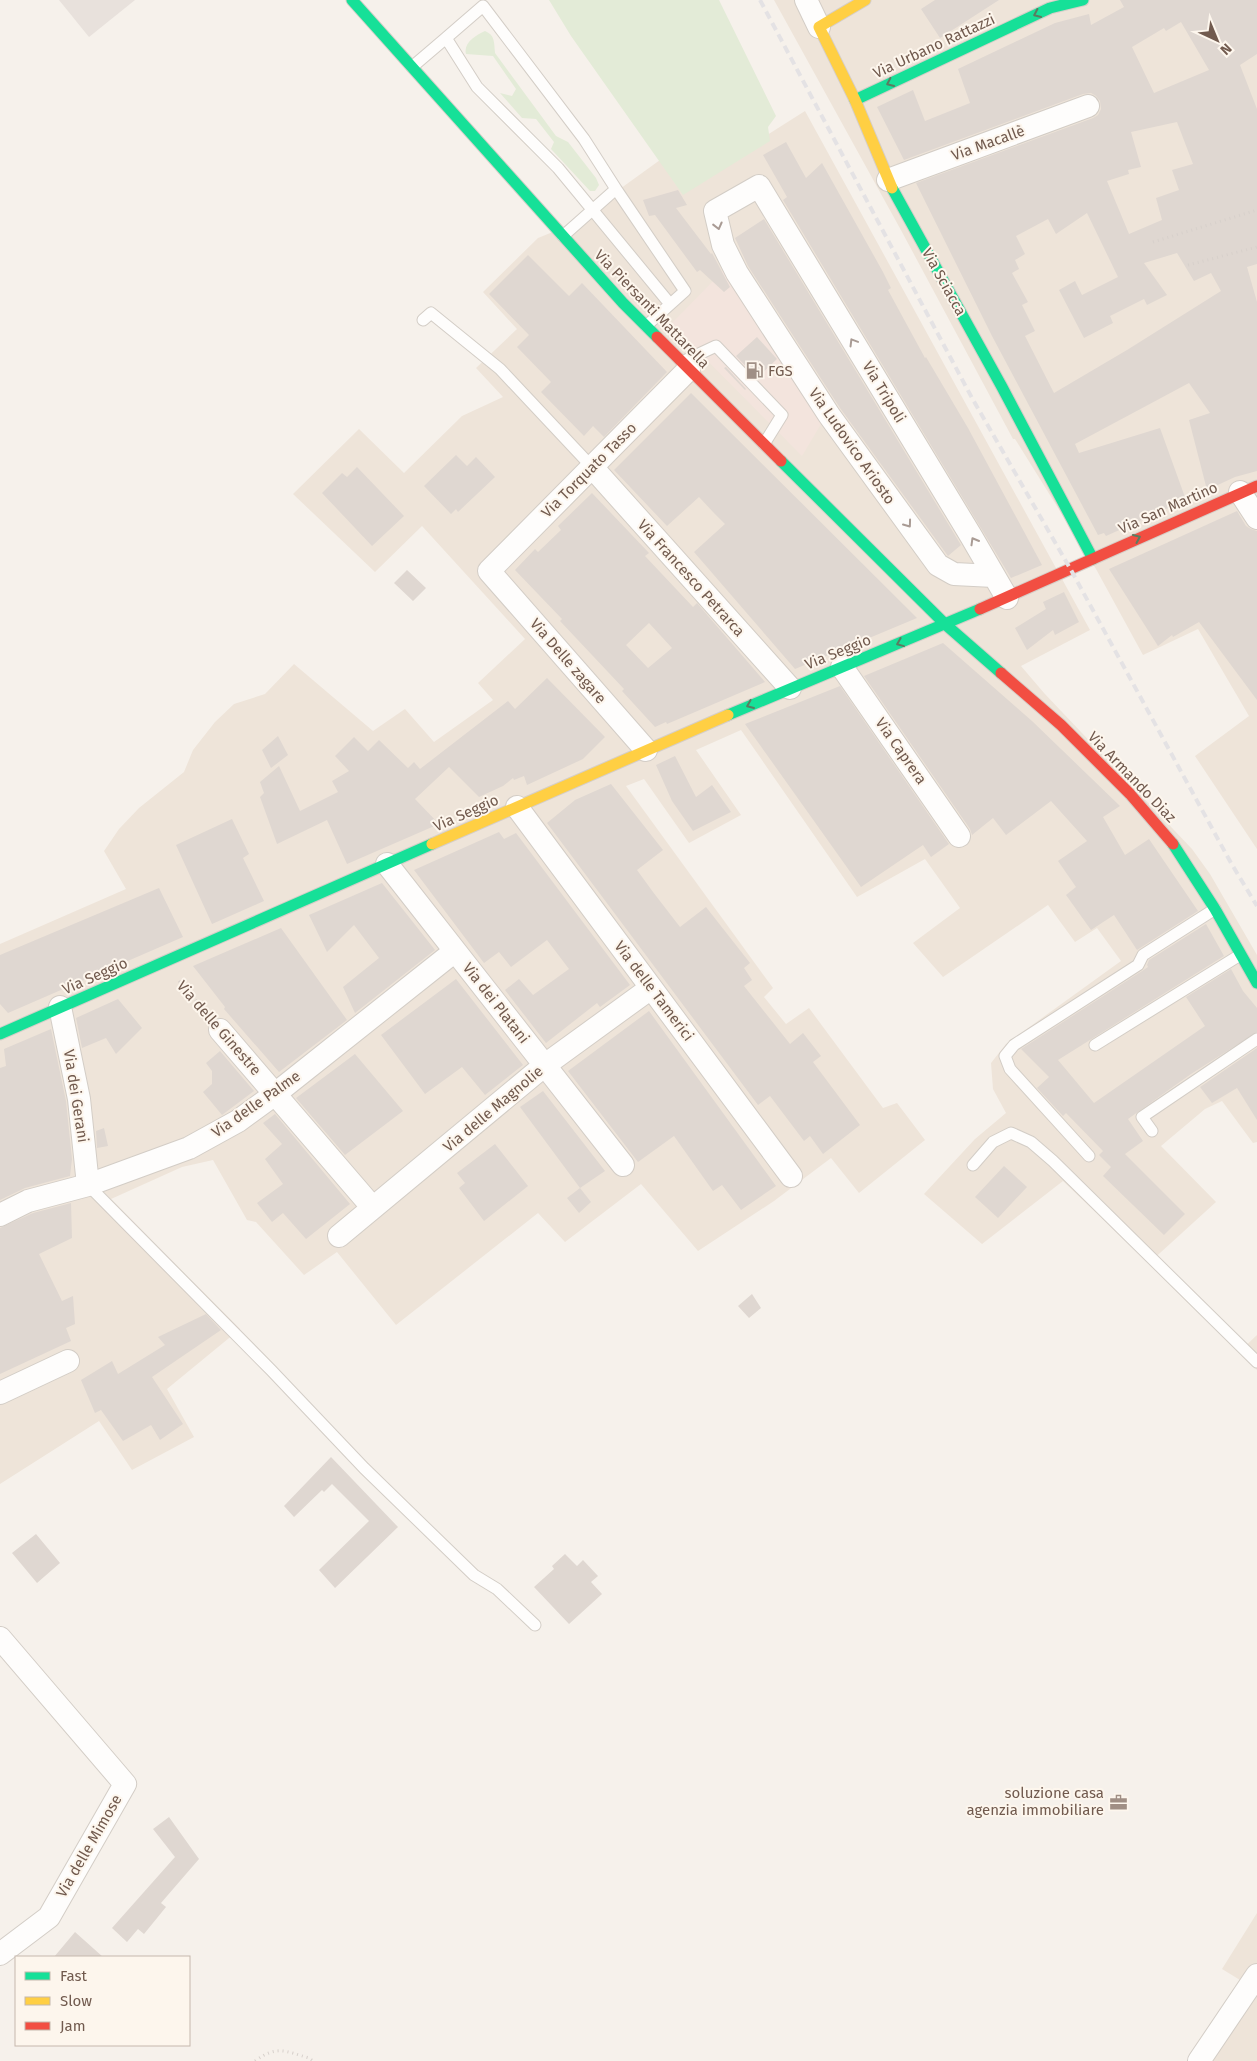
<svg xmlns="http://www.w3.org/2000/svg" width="1257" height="2061" viewBox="0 0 1257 2061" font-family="'Fira Sans',sans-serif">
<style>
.residential{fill:#eee4d9}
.commercial{fill:#f3e4dd}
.industrial{fill:#e8e1dc}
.green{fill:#e3ebd7}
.building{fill:#dfd7d1;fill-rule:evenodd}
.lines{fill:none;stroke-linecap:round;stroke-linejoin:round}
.lane-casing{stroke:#d3cdc6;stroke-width:13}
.street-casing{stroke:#d3cdc6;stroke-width:24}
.fast-casing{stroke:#d5cec8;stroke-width:13}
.slow-casing{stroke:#d5cec8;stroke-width:13}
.jam-casing{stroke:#d5cec8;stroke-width:13}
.path{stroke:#d7d0cb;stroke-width:3;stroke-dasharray:1 4;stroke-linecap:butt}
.lane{stroke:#fefdfc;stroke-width:11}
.street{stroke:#fefdfc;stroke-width:22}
.fast{stroke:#16e098;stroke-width:11}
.slow{stroke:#ffcf43;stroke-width:11}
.jam{stroke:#f24e42;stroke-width:11}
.rail{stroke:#e4e2e4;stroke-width:4;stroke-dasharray:8 5;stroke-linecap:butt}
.oneway{stroke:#5a7c60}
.oneway2{stroke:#a99b94}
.labels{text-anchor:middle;stroke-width:4;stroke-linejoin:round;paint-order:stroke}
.street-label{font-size:15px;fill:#715a4e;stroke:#fdf6ed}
.poi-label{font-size:15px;fill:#715a4e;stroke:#fdf6ed;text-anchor:start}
</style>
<rect width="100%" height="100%" fill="#f6f1eb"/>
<path class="residential" d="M 774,0 L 1257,0 L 1257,849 L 1195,756 L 1249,716 L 1198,629 L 1143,655 L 1096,569 L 1015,439 L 1013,439 L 902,232 Z
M 805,111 L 1090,630 L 1021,666 L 1044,693 L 1192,849 L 1210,874 L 1257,955 L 1257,1142 L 1253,1143 L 1222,1101 L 1205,1109 L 1161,1146 L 1216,1202 L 1149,1263 L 1063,1181 L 982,1244 L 924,1194 L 975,1139 L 1006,1113 L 993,1089 L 991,1063 L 1006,1044 L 1121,961 L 1097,928 L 1075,942 L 1048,905 L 943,977 L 913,943 L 960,908 L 925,859 L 857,897 L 741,730 L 696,750 L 741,815 L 689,843 L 644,779 L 626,786 L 773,988 L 764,997 L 786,1024 L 809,1008 L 883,1108 L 897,1103 L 925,1140 L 859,1193 L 831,1158 L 774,1201 L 698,1251 L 641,1184 L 565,1242 L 538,1213 L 396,1325 L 337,1252 L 304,1275 L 256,1222 L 247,1220 L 213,1160 L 182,1167 L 111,1199 L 240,1329 L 167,1389 L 194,1437 L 132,1470 L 99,1421 L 0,1484 L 0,944 L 126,889 L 104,851 L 119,829 L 139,808 L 184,772 L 193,750 L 215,722 L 234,704 L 265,694 L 294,664 L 373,731 L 405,709 L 434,742 L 493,700 L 478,683 L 525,639 L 422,526 L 375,572 L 293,494 L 359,429 L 404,473 L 462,416 L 503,397 L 476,368 L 517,329 L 483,292 L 538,238 L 570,225 L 696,134 L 715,168 Z
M 1257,1335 L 1257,1370 L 1239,1352 Z
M 1257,1913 L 1257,2061 L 1187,2061 L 1240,1980 L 1222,1969 Z"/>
<path class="commercial" d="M 724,270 L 824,419 L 802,456 L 671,324 Z"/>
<path class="industrial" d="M 59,0 L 135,0 L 89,37 Z"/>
<path class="green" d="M 549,0 L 719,0 L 776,116 L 768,127 L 770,141 L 683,195 L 571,36 Z
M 485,31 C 495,35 494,42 495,53 L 556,136 L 568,142 L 596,178 L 599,185 L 595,191 L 590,191 L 551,149 L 554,142 L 536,119 L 522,118 L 500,93 L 512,96 L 516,89 L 493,56 L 466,54 C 463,43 476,35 485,31 Z"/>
<path class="building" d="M 935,0 L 999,0 L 940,38 L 921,9 Z
M 1120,0 L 1257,0 L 1257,54 L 1240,65 L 1257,109 L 1257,264 L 1247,267 L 1257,302 L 1257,471 L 1235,477 L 1207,490 L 1189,420 L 1210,413 L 1189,383 L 1075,444 L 1079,453 L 1160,428 L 1186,500 L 1106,536 L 1104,533 L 1098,535 L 992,336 L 916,183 L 1093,118 L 1098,115 L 1101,109 L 1100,101 L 1096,96 L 1091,93 L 1083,94 L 904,160 L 877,107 L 913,90 L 925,121 L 970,103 L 958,69 L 1055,23 L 1089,14 L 1091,25 L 1124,7 ZM 1181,22 L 1209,70 L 1154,93 L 1132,47 L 1164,28 L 1166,31 ZM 1177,122 L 1193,164 L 1172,170 L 1179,190 L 1156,198 L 1162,220 L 1129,234 L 1107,181 L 1129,174 L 1128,170 L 1141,167 L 1131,132 ZM 1087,213 L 1118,277 L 1082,295 L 1075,281 L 1059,290 L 1084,338 L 1113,323 L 1110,316 L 1144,299 L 1147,305 L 1167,295 L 1144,263 L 1177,253 L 1194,281 L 1211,273 L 1221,291 L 1127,350 L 1054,393 L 1025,336 L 1035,331 L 1022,305 L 1028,302 L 1012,273 L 1019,269 L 1015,260 L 1025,254 L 1016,236 L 1048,219 L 1056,234 Z
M 786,142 L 806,178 L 822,163 L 883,272 L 891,288 L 888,290 L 925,358 L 926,357 L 968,428 L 1042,565 L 1011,578 L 783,200 L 787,197 L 763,155 Z
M 678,190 L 687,205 L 676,208 L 711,254 L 712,253 L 730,287 L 724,292 L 700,270 L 697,272 L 655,215 L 649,216 L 643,200 Z
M 764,219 L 961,545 L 948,556 L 840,408 L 748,266 L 735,238 Z
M 528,255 L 569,296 L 582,283 L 667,372 L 604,437 L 593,426 L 584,436 L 541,392 L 551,382 L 517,347 L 529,335 L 489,294 Z
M 757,337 L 777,359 L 757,378 L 736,356 Z
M 726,367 L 746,389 L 745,390 L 724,368 Z
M 691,393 L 917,618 L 795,669 L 694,552 L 725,524 L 713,512 L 699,497 L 667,526 L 614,470 Z
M 456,455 L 467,466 L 476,457 L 495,477 L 458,512 L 456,509 L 451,514 L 424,486 Z
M 357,467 L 404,516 L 372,546 L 322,493 L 342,473 L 347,477 Z
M 592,493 L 649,553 L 645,556 L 693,607 L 697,603 L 765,682 L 667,724 L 666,722 L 655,727 L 622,691 L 624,689 L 560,621 L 562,619 L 515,570 L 535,549 L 538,552 L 561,530 L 558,526 ZM 649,623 L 672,648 L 648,668 L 626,645 Z
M 1237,511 L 1246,526 L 1251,529 L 1257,531 L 1257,700 L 1199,622 L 1173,637 L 1172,635 L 1158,646 L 1109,569 Z
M 407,570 L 426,588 L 413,601 L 394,583 Z
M 1064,592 L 1079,622 L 1055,635 L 1053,630 L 1027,650 L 1015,628 L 1046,609 L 1043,602 Z
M 943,643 L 1032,721 L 1119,805 L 1120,806 L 1103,817 L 1125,855 L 1149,839 L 1198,911 L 1137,950 L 1114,915 L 1091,930 L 1066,895 L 1076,887 L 1058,861 L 1087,841 L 1051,801 L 1006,835 L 993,818 L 972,835 L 970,829 L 864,676 Z
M 547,678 L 605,737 L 583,759 L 527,785 L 524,776 L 514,780 L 513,778 L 503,786 L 479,797 L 449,767 L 415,799 L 439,824 L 347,864 L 327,820 L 277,844 L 260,797 L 264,793 L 260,782 L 279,766 L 300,811 L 338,792 L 332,781 L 349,771 L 335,756 L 354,737 L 368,751 L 379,740 L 408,768 L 414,762 L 420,769 L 508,701 L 515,709 Z
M 840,686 L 949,844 L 931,857 L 923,845 L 861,887 L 745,724 Z
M 278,736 L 288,755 L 271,768 L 262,750 Z
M 675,756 L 696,797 L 712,785 L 731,812 L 693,831 L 672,801 L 656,765 Z
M 611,784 L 663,850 L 637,870 L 653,892 L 680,927 L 706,907 L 750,963 L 744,968 L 752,980 L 744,986 L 790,1044 L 803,1033 L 821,1056 L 813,1062 L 860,1125 L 823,1154 L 810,1136 L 804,1141 L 770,1096 L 758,1105 L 547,823 L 575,800 Z
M 232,819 L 249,854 L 243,858 L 264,901 L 212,924 L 176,845 Z
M 499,832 L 504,839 L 516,833 L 630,985 L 600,1007 L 597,1003 L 546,1043 L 505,990 L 519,979 L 533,995 L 569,969 L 547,940 L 511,967 L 499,952 L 484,963 L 414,870 Z
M 382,883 L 435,950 L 355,1013 L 343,987 L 379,958 L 354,925 L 327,952 L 309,915 Z
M 159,888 L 183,937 L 8,1013 L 0,1004 L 0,955 Z
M 1206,924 L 1224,956 L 1058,1060 L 1094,1103 L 1205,1026 L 1186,997 L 1231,969 L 1243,991 L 1257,1008 L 1257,1032 L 1191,1074 L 1128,1119 L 1143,1141 L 1125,1154 L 1185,1214 L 1164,1235 L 1103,1176 L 1111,1167 L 1099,1155 L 1103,1151 L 1066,1113 L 1063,1116 L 1037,1088 L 1049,1077 L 1021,1049 L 1142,971 L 1148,967 L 1147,965 L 1149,960 Z
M 281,928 L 347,1020 L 279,1072 L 224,1009 L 225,1007 L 193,966 Z
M 456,979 L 523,1065 L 485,1095 L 462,1067 L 425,1094 L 381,1035 Z
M 118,999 L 142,1028 L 116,1054 L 106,1038 L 82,1048 L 76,1018 Z
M 649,1011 L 776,1186 L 741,1210 L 722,1185 L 713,1191 L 674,1136 L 638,1162 L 568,1071 Z
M 51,1029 L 66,1101 L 72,1159 L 70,1176 L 25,1188 L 0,1200 L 0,1068 L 6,1066 L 4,1049 Z
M 1257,1048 L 1257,1120 L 1237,1088 L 1212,1103 L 1200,1087 Z
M 220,1051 L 254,1091 L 222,1115 L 203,1092 L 212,1084 L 212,1071 L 206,1063 Z
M 355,1054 L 403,1111 L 345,1155 L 296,1098 Z
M 543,1091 L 605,1171 L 580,1188 L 520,1107 Z
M 275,1114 L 350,1204 L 306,1239 L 283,1213 L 272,1222 L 257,1203 L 283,1184 L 265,1159 L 282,1144 L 263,1123 Z
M 104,1128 L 108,1146 L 97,1148 L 96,1131 Z
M 495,1144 L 528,1186 L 484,1221 L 459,1188 L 465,1183 L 457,1173 Z
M 1004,1166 L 1027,1187 L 998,1218 L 975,1197 Z
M 580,1188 L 591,1202 L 579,1213 L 567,1198 Z
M 71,1203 L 72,1238 L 39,1254 L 62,1301 L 73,1296 L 75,1324 L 66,1328 L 71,1341 L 0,1374 L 0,1228 L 33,1213 Z
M 752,1294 L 761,1308 L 749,1318 L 738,1306 Z
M 206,1314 L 221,1330 L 152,1377 L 183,1424 L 160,1440 L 151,1425 L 123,1441 L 101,1410 L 95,1413 L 81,1380 L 112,1361 L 118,1374 L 165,1345 L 158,1337 Z
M 331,1457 L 398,1527 L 335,1588 L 319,1570 L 369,1521 L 332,1484 L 324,1492 L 322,1490 L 294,1517 L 284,1506 Z
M 36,1534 L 60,1563 L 37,1583 L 12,1553 Z
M 565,1554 L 577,1566 L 583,1560 L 598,1576 L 591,1582 L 602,1594 L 569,1624 L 534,1587 L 554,1569 L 552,1566 Z
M 169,1817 L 199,1859 L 161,1903 L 166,1907 L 144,1934 L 138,1929 L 127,1942 L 112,1928 L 175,1857 L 153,1829 Z
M 75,1932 L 103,1957 L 54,1957 Z"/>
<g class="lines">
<defs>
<path id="lane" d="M 412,67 L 446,38
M 616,189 L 584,139 L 483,6 L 446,38 L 477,87 L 558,168 L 670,304
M 563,236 L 616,189 L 685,291 L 646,326
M 423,320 L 431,313 L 500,369 L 592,467
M 682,362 L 716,346 L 782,415 L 764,444
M 1095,1045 L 1240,955
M 1152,1131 L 1142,1117 L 1257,1039
M 1089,1156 L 1010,1069 L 1005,1056 L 1014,1045 L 1138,965 L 1143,955 L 1215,909
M 973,1165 L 993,1142 L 1011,1133 L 1031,1142 L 1053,1161 L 1257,1362
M 88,1185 L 271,1370 L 364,1468 L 474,1575 L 497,1589 L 535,1625"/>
<path id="street" d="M 806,0 L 819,27
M 888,180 L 1088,106
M 592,467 L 790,688
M 1240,492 L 1257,518
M 994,576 L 954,574 L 938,565 L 829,415 L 737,273 L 723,245 L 715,211 L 759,186 L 971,536 L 1007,598
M 842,667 L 959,836
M 646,750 L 489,571 L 689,369
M 517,807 L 791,1176
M 387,864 L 623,1165
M 60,1007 L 79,1099 L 88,1185
M 220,1030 L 373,1208
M 0,1215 L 28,1201 L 88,1185 L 189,1148 L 238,1121 L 275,1094 L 455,951
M 339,1236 L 545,1065 L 651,988
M 0,1393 L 68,1361
M 0,1638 L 125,1784 L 49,1917 L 0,1954
M 1199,2061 L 1257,1975"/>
<path id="fast" d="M 352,0 L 623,303 L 657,337
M 855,100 L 1050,8 L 1083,0
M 892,188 L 1002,387 L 1093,559
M 781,461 L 945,624 L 1001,673
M 728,715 L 980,609
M 1173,844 L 1215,909 L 1257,983
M 0,1034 L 432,844"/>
<path id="slow" d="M 865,0 L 819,27 L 855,100 L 892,188
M 432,844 L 728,715"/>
<path id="jam" d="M 657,337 L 781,461
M 980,609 L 1257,486
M 1001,673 L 1061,725 L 1130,794 L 1173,844"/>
</defs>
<use href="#lane" class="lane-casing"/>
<use href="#street" class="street-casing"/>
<use href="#fast" class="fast-casing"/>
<use href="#slow" class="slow-casing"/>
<use href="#jam" class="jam-casing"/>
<path class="path" d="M 1153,242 L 1257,210
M 1188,265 L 1257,247
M 179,981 L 207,1014
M 255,2061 C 277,2045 285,2051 309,2058 L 313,2061"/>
<use href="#lane" class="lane"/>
<use href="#street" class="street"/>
<use href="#fast" class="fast"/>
<use href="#slow" class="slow"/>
<use href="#jam" class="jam"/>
<path class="rail" d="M 760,0 L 972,398 L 1071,570 L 1231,863 L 1257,906"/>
</g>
<defs><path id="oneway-chevron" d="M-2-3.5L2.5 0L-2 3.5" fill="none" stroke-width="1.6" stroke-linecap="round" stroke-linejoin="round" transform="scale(1.25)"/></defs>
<g class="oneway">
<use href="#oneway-chevron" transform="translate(1037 14) rotate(155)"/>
<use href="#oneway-chevron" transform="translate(890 83) rotate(155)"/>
<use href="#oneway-chevron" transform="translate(1137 538) rotate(-24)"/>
<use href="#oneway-chevron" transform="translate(900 643) rotate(158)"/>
<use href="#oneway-chevron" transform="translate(750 705) rotate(157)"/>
</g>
<g class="oneway2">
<use href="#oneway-chevron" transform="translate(718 226) rotate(76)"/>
<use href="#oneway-chevron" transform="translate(853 342) rotate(-121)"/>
<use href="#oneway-chevron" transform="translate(908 524) rotate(54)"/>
<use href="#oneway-chevron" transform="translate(974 541) rotate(-120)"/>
</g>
<defs>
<symbol id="fuel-bare" viewBox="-9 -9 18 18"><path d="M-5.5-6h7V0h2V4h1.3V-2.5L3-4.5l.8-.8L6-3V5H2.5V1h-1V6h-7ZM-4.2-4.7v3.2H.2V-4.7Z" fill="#a08f85" stroke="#fdf6ed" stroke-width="2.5" paint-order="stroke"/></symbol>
<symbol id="office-bare" viewBox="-9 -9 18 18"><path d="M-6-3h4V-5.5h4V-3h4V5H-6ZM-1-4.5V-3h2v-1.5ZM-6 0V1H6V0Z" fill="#a08f85" stroke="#fdf6ed" stroke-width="2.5" paint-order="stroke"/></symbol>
</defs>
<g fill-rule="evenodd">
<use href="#fuel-bare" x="742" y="358" width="25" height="25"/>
<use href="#office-bare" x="1106" y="1790" width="25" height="25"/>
</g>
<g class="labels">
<g class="street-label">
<text transform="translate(934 46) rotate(-25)" y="5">Via Urbano Rattazzi</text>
<text transform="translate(988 143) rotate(-20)" y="5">Via Macallè</text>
<text transform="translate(944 282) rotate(61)" y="5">Via Sciacca</text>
<text transform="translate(652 309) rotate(46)" y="5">Via Piersanti Mattarella</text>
<text transform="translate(884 392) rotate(59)" y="5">Via Tripoli</text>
<text transform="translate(852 446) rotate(55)" y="5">Via Ludovico Ariosto</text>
<text transform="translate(589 470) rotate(-45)" y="5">Via Torquato Tasso</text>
<text transform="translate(1168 508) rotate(-24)" y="5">Via San Martino</text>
<text transform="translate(691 578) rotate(48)" y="5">Via Francesco Petrarca</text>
<text transform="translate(838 652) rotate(-22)" y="5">Via Seggio</text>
<text transform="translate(568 661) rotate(49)" y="5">Via Delle zagare</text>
<text transform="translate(901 751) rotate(55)" y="5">Via Caprera</text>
<text transform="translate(1132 777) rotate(46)" y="5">Via Armando Diaz</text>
<text transform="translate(466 813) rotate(-24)" y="5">Via Seggio</text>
<text transform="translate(95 976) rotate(-24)" y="5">Via Seggio</text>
<text transform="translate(654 991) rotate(53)" y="5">Via delle Tamerici</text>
<text transform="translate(496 1003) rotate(52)" y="5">Via dei Platani</text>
<text transform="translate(219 1028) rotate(49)" y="5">Via delle Ginestre</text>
<text transform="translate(76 1096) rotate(81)" y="5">Via dei Gerani</text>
<text transform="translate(256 1104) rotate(-35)" y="5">Via delle Palme</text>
<text transform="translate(493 1109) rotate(-40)" y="5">Via delle Magnolie</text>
<text transform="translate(89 1846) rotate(-60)" y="5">Via delle Mimose</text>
</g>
<g class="poi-label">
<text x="768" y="376">FGS</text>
<text x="1104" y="1798" text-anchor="end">soluzione casa<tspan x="1104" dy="17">agenzia immobiliare</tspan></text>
</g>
</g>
<rect x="15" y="1956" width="175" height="90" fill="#fdf6ed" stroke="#c5b8ad"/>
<rect x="25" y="1972" width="25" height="8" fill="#16e098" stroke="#c5b8ad"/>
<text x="60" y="1981" font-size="15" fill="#715a4e">Fast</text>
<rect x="25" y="1997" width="25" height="8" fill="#ffcf43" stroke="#c5b8ad"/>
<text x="60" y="2006" font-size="15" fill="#715a4e">Slow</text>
<rect x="25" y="2022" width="25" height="8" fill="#f24e42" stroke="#c5b8ad"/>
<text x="60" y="2031" font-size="15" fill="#715a4e">Jam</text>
<g transform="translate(1217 40) rotate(136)" stroke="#fdf6ed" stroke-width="4" paint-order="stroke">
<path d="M0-4L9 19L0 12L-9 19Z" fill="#715a4e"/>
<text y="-8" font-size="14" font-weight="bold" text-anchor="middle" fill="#715a4e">N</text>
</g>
</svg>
